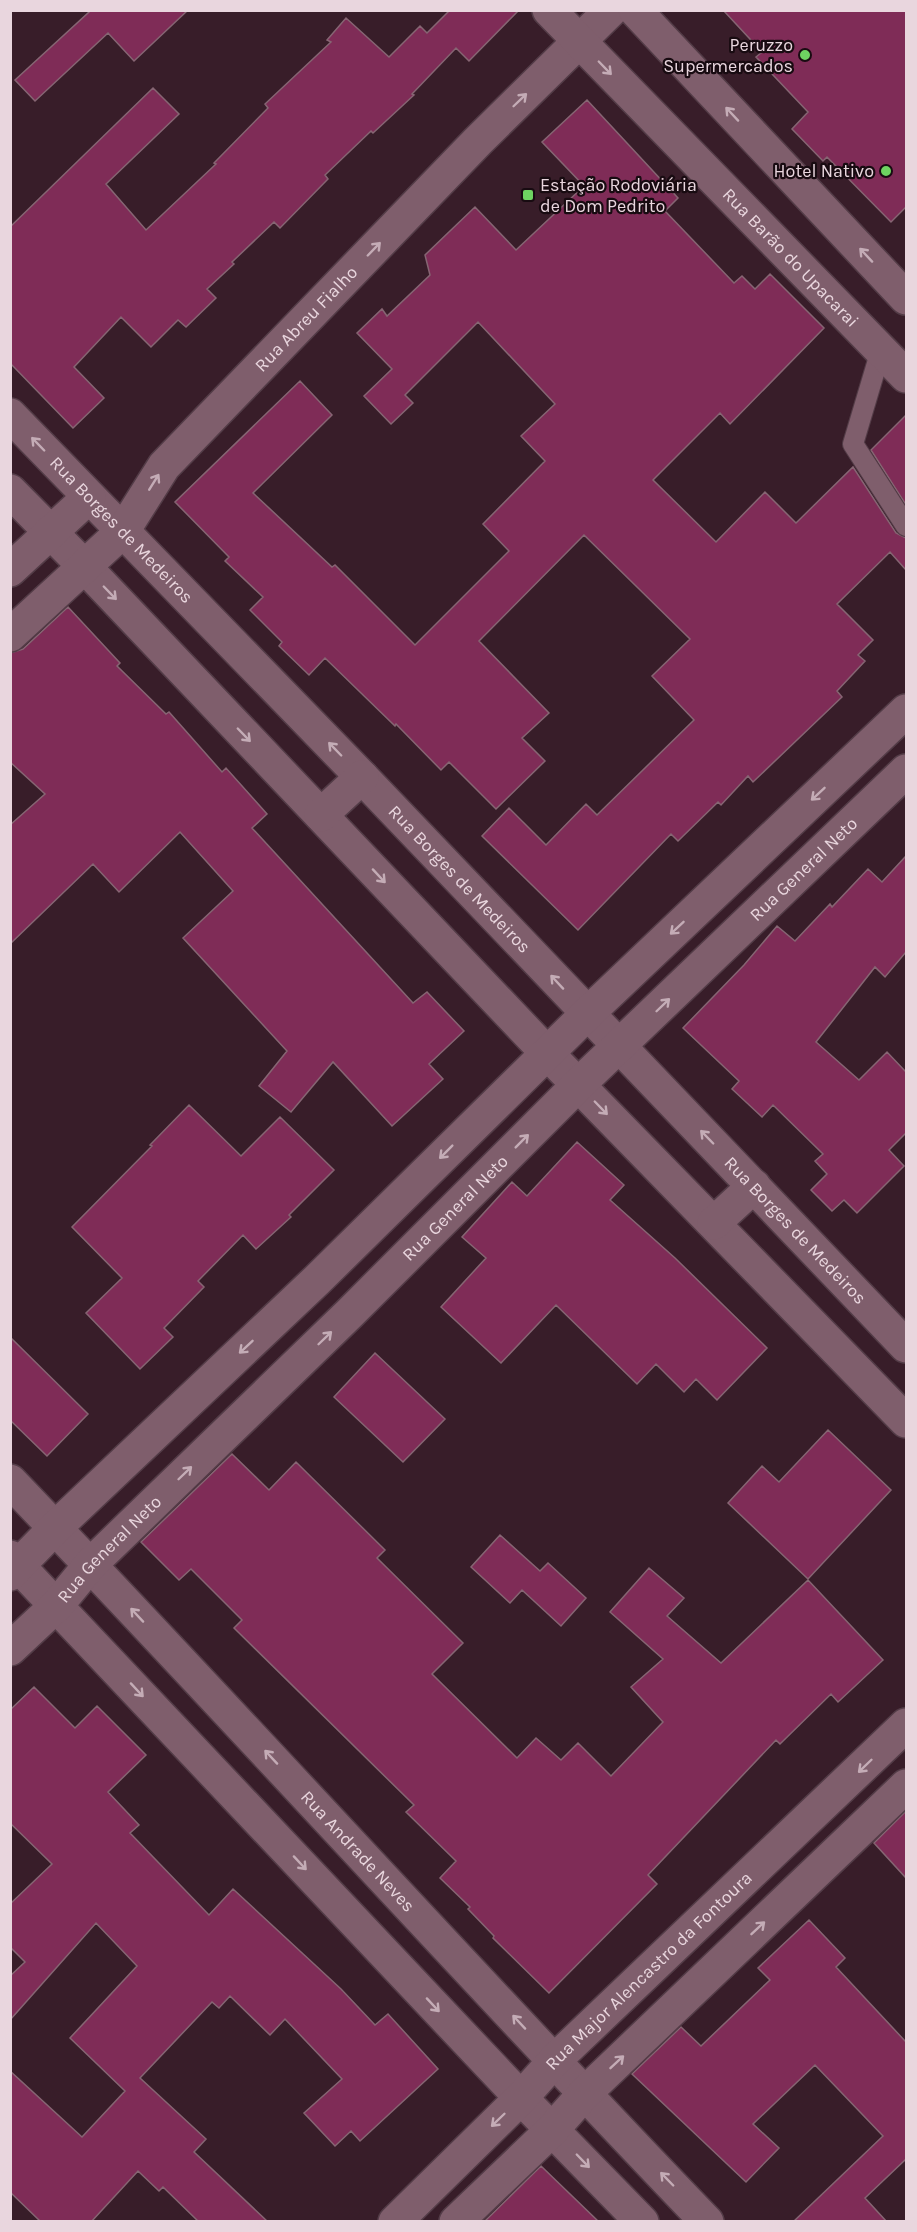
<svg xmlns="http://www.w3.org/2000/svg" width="917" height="2232" viewBox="0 0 917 2232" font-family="Karla,sans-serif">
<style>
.building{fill:#7f2c57;stroke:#866573;stroke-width:1.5}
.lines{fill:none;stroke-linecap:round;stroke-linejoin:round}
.service-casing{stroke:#533c47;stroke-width:22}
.minor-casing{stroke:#533c47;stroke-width:36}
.tertiary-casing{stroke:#533c47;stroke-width:36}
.service{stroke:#7f5e6c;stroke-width:20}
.minor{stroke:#7f5e6c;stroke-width:33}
.tertiary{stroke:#7f5e6c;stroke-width:33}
.oneway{stroke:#c4acb6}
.poi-dot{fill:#6ed361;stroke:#180b11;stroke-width:2}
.labels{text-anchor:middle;stroke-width:4.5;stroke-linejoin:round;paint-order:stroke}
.poi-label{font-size:18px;fill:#e9d6de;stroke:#180b11;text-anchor:end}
.street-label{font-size:18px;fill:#e9d6de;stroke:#180b11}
</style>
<rect width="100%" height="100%" fill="#381d29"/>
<path class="building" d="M 88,10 L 188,10 L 134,61 L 108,33 L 35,101 L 15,80 L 89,12 Z
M 450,10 L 519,10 L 469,61 L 456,48 L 412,94 L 414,95 L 373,133 L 371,131 L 325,175 L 328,179 L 280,228 L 274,222 L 232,262 L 234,264 L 207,289 L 216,298 L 186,327 L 178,320 L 151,347 L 121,317 L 74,367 L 104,398 L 73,428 L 10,363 L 10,227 L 153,88 L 179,114 L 106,184 L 146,230 L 216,164 L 214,163 L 268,108 L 265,104 L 331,42 L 327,40 L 346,18 L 389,57 L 420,26 L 427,33 Z
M 723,10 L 906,10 L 906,207 L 891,222 L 827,157 L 823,161 L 792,129 L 808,112 L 756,57 L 762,52 Z
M 587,100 L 678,198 L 665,211 L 734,283 L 742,276 L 755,289 L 770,274 L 824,328 L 730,424 L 720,413 L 653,480 L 716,542 L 765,492 L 796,523 L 853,467 L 896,533 L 906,538 L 906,570 L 890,552 L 837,604 L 873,640 L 858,655 L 865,661 L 837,691 L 842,697 L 753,782 L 748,776 L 721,805 L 718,802 L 678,841 L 671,834 L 578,930 L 482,836 L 509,808 L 546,845 L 586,804 L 597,815 L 694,720 L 652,676 L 690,639 L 584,535 L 479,641 L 549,713 L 522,738 L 545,761 L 496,809 L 449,762 L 441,770 L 396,724 L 395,726 L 325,658 L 309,675 L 279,646 L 282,642 L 250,610 L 263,597 L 225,561 L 229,557 L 175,502 L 300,381 L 332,415 L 253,493 L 332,567 L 335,565 L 415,645 L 509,551 L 483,524 L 545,461 L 521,436 L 555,404 L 478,322 L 405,395 L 413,403 L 391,424 L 364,396 L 392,369 L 357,333 L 382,309 L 387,316 L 430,275 L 425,255 L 475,207 L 516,250 L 584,186 L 542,142 Z
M 906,415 L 906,505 L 871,450 Z
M 68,607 L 120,663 L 117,666 L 166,714 L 169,712 L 222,772 L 226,768 L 267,814 L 252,828 L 413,1003 L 427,992 L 464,1031 L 429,1064 L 443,1079 L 392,1126 L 333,1062 L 291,1112 L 259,1086 L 287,1051 L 183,938 L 233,891 L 180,832 L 119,892 L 93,864 L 10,944 L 10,825 L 45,794 L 10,762 L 10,653 L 23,649 Z
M 906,856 L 906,952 L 885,977 L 875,967 L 816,1042 L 859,1080 L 887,1052 L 906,1072 L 906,1133 L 889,1150 L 904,1166 L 857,1213 L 844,1200 L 832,1211 L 811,1190 L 827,1174 L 815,1161 L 823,1154 L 773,1105 L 762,1117 L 732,1089 L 739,1081 L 683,1028 L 744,965 L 777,926 L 795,941 L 830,904 L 832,907 L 868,869 L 882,882 Z
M 189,1105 L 241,1156 L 280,1117 L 334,1170 L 289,1215 L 291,1217 L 256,1249 L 243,1235 L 198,1281 L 204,1287 L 164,1328 L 173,1337 L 140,1369 L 86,1313 L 122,1278 L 72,1227 L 152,1146 L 150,1145 Z
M 577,1142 L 624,1185 L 610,1200 L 675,1258 L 767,1348 L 717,1400 L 696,1379 L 684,1392 L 656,1364 L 637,1384 L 556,1305 L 501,1363 L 441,1307 L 486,1258 L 462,1237 L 512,1182 L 527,1196 Z
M 10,1337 L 88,1414 L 47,1456 L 10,1420 Z
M 375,1353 L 445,1419 L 403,1462 L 334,1397 Z
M 828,1430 L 891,1490 L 808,1579 L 728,1503 L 762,1466 L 779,1482 Z
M 232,1454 L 269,1490 L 296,1462 L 385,1550 L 377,1558 L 463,1643 L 432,1674 L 517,1758 L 536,1738 L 561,1760 L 578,1743 L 611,1776 L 663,1722 L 631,1687 L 663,1659 L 610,1612 L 649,1568 L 684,1598 L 667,1616 L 721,1663 L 808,1580 L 883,1660 L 838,1702 L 831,1694 L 780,1744 L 776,1740 L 648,1875 L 657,1884 L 549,1993 L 493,1938 L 494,1936 L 468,1909 L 470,1907 L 440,1878 L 456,1861 L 406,1812 L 414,1805 L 234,1628 L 242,1620 L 191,1569 L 179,1580 L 141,1542 Z
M 500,1535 L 540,1571 L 548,1563 L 586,1598 L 561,1626 L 522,1590 L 510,1603 L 471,1567 Z
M 34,1687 L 75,1728 L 97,1706 L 146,1755 L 108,1792 L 139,1825 L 130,1833 L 209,1915 L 233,1889 L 341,1989 L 375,2025 L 388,2014 L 438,2069 L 360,2141 L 351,2131 L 335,2146 L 304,2113 L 342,2079 L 285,2019 L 270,2035 L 230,1996 L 219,2008 L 212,2002 L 140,2078 L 206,2139 L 194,2152 L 268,2222 L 199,2222 L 163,2187 L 159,2191 L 138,2171 L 91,2222 L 41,2222 L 10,2192 L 10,2071 L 82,2137 L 125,2091 L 70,2038 L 137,1966 L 96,1923 L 10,2020 L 10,1976 L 25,1962 L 10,1947 L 10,1904 L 52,1864 L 10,1823 L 10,1710 Z
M 906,1811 L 906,1878 L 874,1843 Z
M 809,1920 L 845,1958 L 836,1967 L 906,2042 L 906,2162 L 905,2160 L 865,2198 L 887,2222 L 793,2222 L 883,2136 L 815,2065 L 753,2124 L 779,2148 L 746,2182 L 632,2074 L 681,2027 L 701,2046 L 770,1980 L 758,1968 Z
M 541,2166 L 599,2222 L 484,2222 Z"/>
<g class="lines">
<defs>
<path id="service" d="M 881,350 L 853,444 L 906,526"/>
<g id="minor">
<path id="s1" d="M 10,415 L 362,777 L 906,1346"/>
<path d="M 10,491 L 84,566 L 547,1053 L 906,1421"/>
<path d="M 10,570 L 89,497"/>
<path id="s2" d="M 10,635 L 123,531 L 164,466 L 478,141 L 611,10"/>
<path d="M 321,815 L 362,777"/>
<path d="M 714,1223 L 754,1186"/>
<path id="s3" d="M 10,1481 C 245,1726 472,1978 707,2222"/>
<path d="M 10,1557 L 521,2098 L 642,2222"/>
<path id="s4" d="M 395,2222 L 521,2098 L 555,2060 L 906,1725"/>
<path d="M 456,2222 L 552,2130 L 584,2094 L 906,1786"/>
</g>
<g id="tertiary">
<path id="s5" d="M 549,10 L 906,376"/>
<path d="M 635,10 L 906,298"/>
<path d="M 10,1574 L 55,1528 L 317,1280 L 587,1014 L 906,711"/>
<path id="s6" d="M 10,1649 L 57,1605 L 90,1565 L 349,1314 L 578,1085 L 906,771"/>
</g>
</defs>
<use href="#service" class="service-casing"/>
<use href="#minor" class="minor-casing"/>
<use href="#tertiary" class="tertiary-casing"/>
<use href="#service" class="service"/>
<use href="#minor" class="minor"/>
<use href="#tertiary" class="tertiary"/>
</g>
<defs><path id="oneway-shaft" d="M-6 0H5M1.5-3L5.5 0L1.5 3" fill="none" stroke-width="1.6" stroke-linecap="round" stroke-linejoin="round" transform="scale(1.5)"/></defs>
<g class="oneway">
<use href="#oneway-shaft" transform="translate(605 68) rotate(46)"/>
<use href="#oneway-shaft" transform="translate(520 100) rotate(-44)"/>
<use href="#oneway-shaft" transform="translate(732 114) rotate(-133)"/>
<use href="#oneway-shaft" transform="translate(374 249) rotate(-46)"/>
<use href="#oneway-shaft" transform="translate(866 255) rotate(-133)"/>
<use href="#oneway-shaft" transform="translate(38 444) rotate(-134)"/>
<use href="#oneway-shaft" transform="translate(154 482) rotate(-58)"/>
<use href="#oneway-shaft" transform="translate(110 593) rotate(46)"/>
<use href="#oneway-shaft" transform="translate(244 735) rotate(46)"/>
<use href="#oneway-shaft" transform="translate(335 749) rotate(-134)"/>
<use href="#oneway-shaft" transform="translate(818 794) rotate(137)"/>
<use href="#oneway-shaft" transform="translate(379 876) rotate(47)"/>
<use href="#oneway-shaft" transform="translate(677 928) rotate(137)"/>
<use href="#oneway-shaft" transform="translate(557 982) rotate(-133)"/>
<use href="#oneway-shaft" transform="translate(663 1005) rotate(-44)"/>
<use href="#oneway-shaft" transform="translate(601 1108) rotate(46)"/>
<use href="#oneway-shaft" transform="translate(707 1137) rotate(-134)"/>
<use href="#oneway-shaft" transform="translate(522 1141) rotate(-45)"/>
<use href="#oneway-shaft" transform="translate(446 1152) rotate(135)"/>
<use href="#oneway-shaft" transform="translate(325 1338) rotate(-44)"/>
<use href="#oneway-shaft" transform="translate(246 1347) rotate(137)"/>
<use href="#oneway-shaft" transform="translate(185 1473) rotate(-44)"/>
<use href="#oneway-shaft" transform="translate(137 1615) rotate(-133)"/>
<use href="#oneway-shaft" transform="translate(137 1690) rotate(47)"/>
<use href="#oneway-shaft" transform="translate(271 1757) rotate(-133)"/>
<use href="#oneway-shaft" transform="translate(865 1766) rotate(136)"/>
<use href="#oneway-shaft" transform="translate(300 1863) rotate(47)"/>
<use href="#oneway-shaft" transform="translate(758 1928) rotate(-43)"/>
<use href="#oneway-shaft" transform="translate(433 2005) rotate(47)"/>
<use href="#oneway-shaft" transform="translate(519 2022) rotate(-133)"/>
<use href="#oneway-shaft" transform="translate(617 2062) rotate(-43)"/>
<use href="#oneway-shaft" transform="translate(498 2120) rotate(136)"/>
<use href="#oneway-shaft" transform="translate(583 2161) rotate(46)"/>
<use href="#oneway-shaft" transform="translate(667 2179) rotate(-134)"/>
</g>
<g class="poi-dot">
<circle cx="805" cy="55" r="6"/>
<circle cx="886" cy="171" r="6"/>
<rect x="522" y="189" width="12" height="12" rx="3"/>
</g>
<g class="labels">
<g class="poi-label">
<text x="793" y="51">Peruzzo<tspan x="793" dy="21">Supermercados</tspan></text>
<text x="874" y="177">Hotel Nativo</text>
<text x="540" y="191" text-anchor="start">Estação Rodoviária<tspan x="540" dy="21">de Dom Pedrito</tspan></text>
</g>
<g class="street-label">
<text dy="6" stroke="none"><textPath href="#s5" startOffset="346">Rua Barão do Upacarai</textPath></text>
<text dy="6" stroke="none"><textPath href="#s2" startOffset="435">Rua Abreu Fialho</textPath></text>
<text dy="6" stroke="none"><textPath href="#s1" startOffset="160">Rua Borges de Medeiros</textPath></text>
<text dy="6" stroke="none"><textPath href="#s6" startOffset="1113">Rua General Neto</textPath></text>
<text dy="6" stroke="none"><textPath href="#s1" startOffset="646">Rua Borges de Medeiros</textPath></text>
<text dy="6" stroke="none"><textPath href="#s6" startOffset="627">Rua General Neto</textPath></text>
<text dy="6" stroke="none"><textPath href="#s1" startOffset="1132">Rua Borges de Medeiros</textPath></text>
<text dy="6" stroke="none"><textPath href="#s6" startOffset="141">Rua General Neto</textPath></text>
<text dy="6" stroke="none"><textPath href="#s3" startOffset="508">Rua Andrade Neves</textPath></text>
<text dy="6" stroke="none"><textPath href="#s4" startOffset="357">Rua Major Alencastro da Fontoura</textPath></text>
</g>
</g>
<rect width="917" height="2232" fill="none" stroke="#e9d6de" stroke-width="24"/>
</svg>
